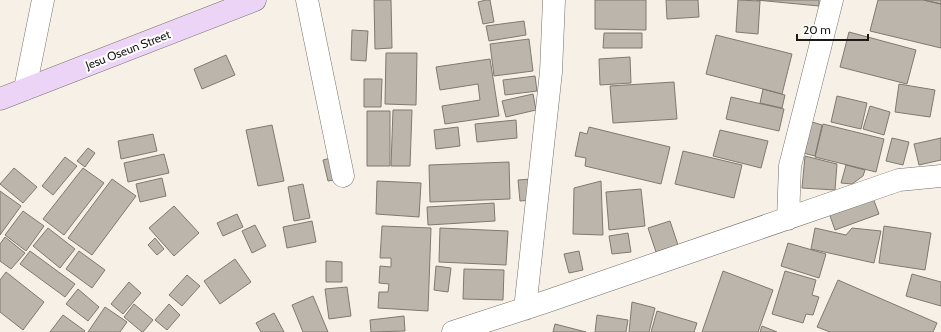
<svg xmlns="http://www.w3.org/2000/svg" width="941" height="332" viewBox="0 0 941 332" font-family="Cabin,sans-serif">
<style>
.building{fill:#bbb5ac;stroke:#7f7970}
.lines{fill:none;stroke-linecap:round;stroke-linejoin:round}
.street-casing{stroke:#756f67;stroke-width:23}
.secondary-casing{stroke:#756f67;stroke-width:23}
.street{stroke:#fff;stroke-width:22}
.secondary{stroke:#ecd4f6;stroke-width:22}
.labels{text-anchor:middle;stroke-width:4;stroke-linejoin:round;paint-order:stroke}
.street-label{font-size:12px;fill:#1c1916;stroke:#fefefe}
</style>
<rect width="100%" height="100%" fill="#f6f0e6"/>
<path class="building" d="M 374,0 L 391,0 L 392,48 L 375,49 Z
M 486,0 L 490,0 L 494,22 L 483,24 L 478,2 Z
M 595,0 L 646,0 L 646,30 L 595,29 Z
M 666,0 L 698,0 L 699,17 L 667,19 Z
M 738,0 L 760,1 L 758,34 L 736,32 Z
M 756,0 L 819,0 L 819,6 Z
M 878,0 L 923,0 L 941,4 L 941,48 L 870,31 Z
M 924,0 L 941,0 L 941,4 Z
M 524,21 L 526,35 L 489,41 L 486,26 Z
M 352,30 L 368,31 L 366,61 L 351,60 Z
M 849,32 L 916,50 L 907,84 L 840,67 Z
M 604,33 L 642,33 L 642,48 L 603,48 Z
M 716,35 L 792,54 L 782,94 L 706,74 Z
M 529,39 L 533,71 L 494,76 L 490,44 Z
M 386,53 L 417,53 L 416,105 L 385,104 Z
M 226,55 L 235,75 L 202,89 L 194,69 Z
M 630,57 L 631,83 L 600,85 L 599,59 Z
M 490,59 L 499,116 L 445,124 L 442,106 L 480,100 L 478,84 L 440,90 L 436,67 Z
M 535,76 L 537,91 L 505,95 L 503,80 Z
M 364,79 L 382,79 L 381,107 L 364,107 Z
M 674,82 L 677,119 L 613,123 L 610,86 Z
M 899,84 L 935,90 L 930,117 L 895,112 Z
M 763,89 L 785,95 L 782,108 L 760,103 Z
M 533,94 L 536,110 L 506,117 L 502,101 Z
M 837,96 L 867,103 L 861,129 L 831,122 Z
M 731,97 L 784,109 L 779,131 L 726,119 Z
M 870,106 L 890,112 L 884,135 L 863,129 Z
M 393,110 L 412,110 L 410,166 L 391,166 Z
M 367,111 L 390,111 L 390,166 L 367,166 Z
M 516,120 L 517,138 L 477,142 L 475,124 Z
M 809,121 L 822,125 L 815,156 L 803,153 Z
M 823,124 L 884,139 L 876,172 L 815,157 Z
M 272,125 L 284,181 L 258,186 L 246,130 Z
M 458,127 L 460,146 L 436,149 L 434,130 Z
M 589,127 L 670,147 L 661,184 L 585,166 L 586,158 L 575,156 L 580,132 L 587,134 Z
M 720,130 L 768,141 L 761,168 L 713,156 Z
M 153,134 L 157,151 L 121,159 L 118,141 Z
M 892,138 L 909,142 L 903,165 L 886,161 Z
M 941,138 L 941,160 L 919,165 L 914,144 Z
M 88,148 L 95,153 L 85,167 L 77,161 Z
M 683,151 L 742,165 L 734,198 L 675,184 Z
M 164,154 L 169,173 L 128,182 L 124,163 Z
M 805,156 L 837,164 L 835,190 L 802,188 Z
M 65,157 L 77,166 L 53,195 L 42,186 Z
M 335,157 L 340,179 L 328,181 L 323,160 Z
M 509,162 L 510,199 L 430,202 L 429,165 Z
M 846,165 L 865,170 L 863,176 L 852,184 L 841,183 Z
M 14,168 L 37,187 L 23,203 L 0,184 Z
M 83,168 L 104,183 L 64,235 L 43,219 Z
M 162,178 L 166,196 L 140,202 L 136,184 Z
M 112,179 L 136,196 L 92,255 L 68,238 Z
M 532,179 L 533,200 L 520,201 L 518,180 Z
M 377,181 L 421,183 L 419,217 L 376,214 Z
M 601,181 L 603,235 L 573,234 L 574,188 Z
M 303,184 L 310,218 L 294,221 L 288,187 Z
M 641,189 L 645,226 L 609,230 L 606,192 Z
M 0,191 L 21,206 L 0,235 Z
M 873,198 L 879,214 L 835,230 L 829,213 Z
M 494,203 L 495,221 L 428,225 L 427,207 Z
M 174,206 L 199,233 L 174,256 L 149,228 Z
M 23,211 L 44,226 L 26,251 L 5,235 Z
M 237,214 L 243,227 L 223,236 L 217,223 Z
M 312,221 L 316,242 L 287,248 L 283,227 Z
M 670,221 L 678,245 L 656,252 L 648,228 Z
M 255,225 L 266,246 L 252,253 L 242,231 Z
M 382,226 L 431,228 L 428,311 L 378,308 L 379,292 L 388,292 L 389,284 L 379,283 L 380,266 L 391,267 L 391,258 L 380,258 Z
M 884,226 L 931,233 L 925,270 L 879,263 Z
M 48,228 L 75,249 L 60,268 L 33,246 Z
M 440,228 L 508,231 L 506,265 L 439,262 Z
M 815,228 L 846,235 L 852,228 L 881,231 L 874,263 L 811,249 Z
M 628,233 L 631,252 L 612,254 L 609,236 Z
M 5,237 L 25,253 L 11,269 L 0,261 L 0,244 Z
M 155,238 L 164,249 L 157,255 L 148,245 Z
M 788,243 L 826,254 L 819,278 L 781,266 Z
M 30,251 L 75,284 L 65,297 L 20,264 Z
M 79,251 L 105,270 L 92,288 L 66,269 Z
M 579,251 L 583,270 L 569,273 L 564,254 Z
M 235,259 L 251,282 L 220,304 L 204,281 Z
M 326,261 L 342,262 L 342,282 L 326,282 Z
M 436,266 L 451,268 L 448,292 L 434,290 Z
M 464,269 L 504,270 L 503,300 L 463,299 Z
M 723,271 L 773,290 L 758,332 L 702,332 Z
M 785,271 L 816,280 L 812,295 L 819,297 L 813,315 L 806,314 L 803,323 L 772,314 Z
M 6,272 L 44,302 L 23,330 L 0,312 L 0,280 Z
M 912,274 L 941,282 L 941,306 L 906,296 Z
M 187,275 L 200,286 L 182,306 L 169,295 Z
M 838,280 L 937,323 L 933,332 L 830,332 L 817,327 Z
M 129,282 L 141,293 L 123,314 L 111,304 Z
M 347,287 L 351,316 L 329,319 L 325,289 Z
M 78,289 L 99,307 L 88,321 L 66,304 Z
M 313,296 L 328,332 L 303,332 L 292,305 Z
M 632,302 L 655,308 L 649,332 L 629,332 Z
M 134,304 L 153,320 L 143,332 L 142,332 L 124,317 Z
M 169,304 L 180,315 L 167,330 L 155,320 Z
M 105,307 L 127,322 L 120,332 L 88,332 Z
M 657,311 L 697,323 L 694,332 L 651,332 Z
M 274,313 L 284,332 L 261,332 L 256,323 Z
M 63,315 L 85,331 L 84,332 L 50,332 Z
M 597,315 L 628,320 L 626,332 L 595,332 Z
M 404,316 L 405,331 L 371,332 L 370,320 Z
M 555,324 L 586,332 L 553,332 Z
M 762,326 L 777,332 L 760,332 Z"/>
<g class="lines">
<defs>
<path id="street" d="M 307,0 L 343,176
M 25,89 L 43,0
M 788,219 L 790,166 L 832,0
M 525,309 L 551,72 L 554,0
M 453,332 L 545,302 L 899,180 L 941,176"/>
<path id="secondary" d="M 0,99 L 255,0"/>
</defs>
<use href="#street" class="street-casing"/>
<use href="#secondary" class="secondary-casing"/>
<use href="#street" class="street"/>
<use href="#secondary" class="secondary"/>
</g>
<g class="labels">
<g class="street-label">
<text transform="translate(128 50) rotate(-21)" y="4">Jesu Oseun Street</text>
</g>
</g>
<path d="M797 34v6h71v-6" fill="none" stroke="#1c1916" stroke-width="2"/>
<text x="803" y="34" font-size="12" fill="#1c1916" stroke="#fefefe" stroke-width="3" paint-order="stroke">20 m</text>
</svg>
